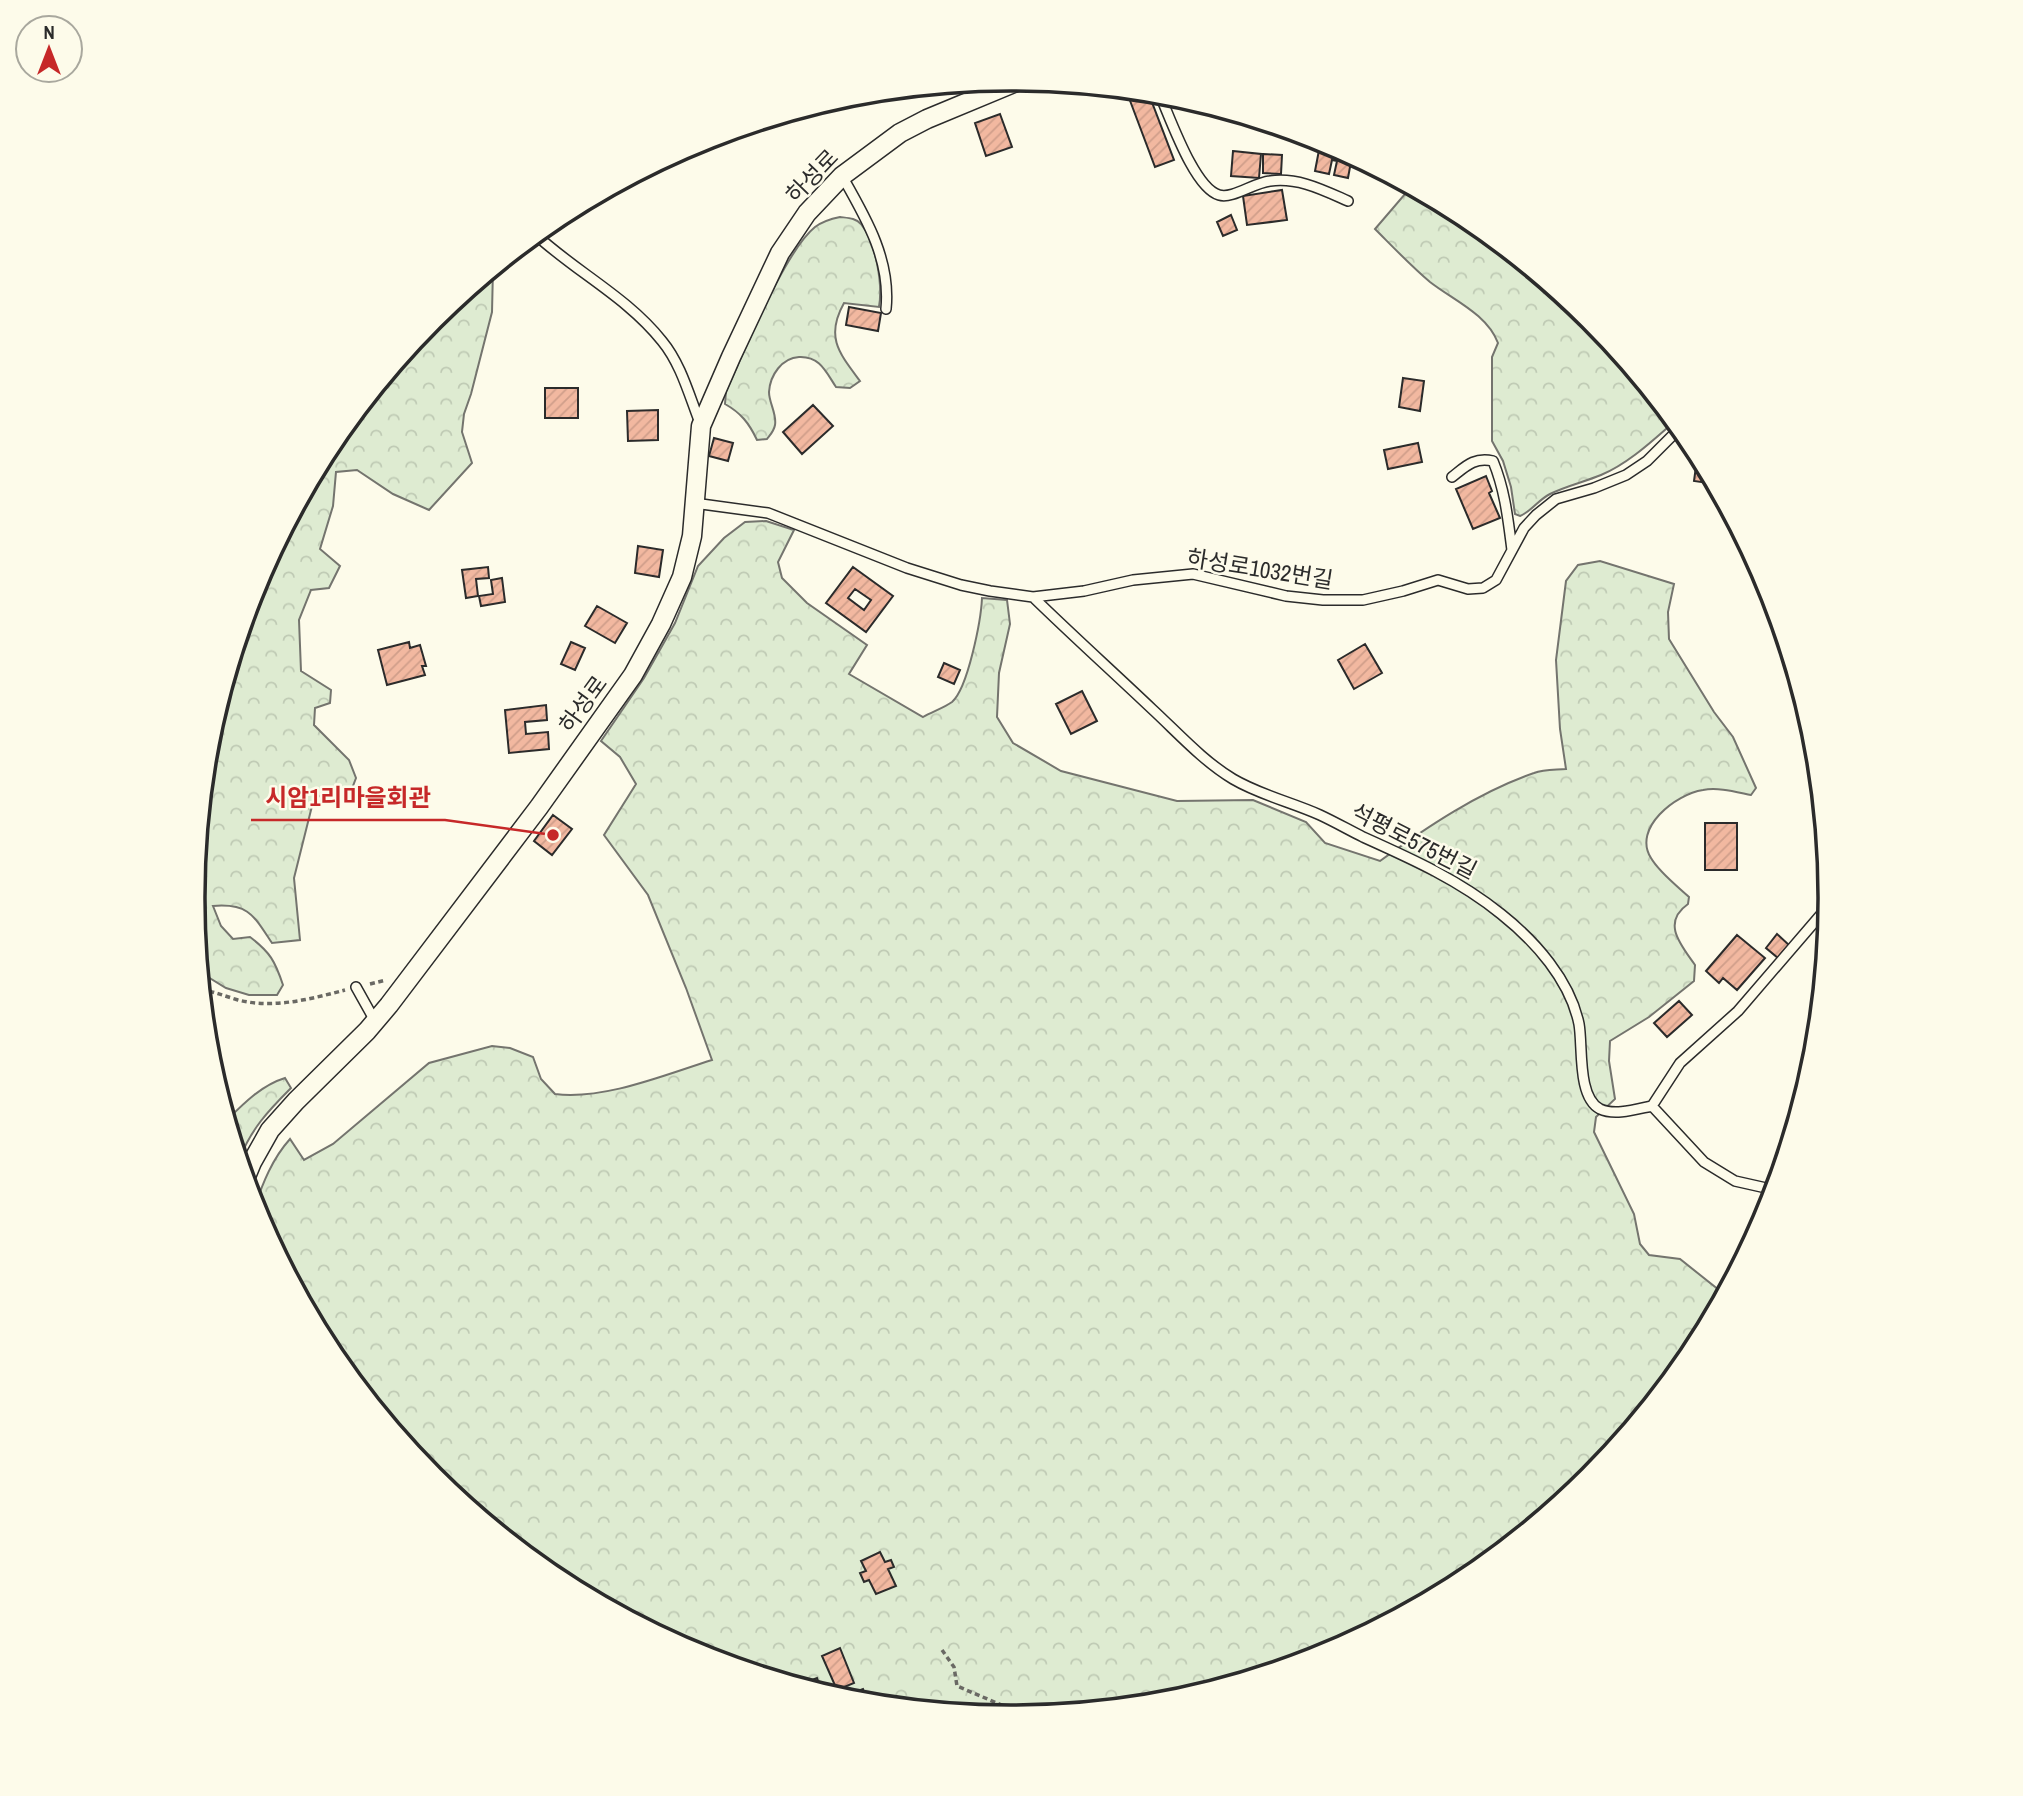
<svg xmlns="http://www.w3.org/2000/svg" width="2023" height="1796" viewBox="0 0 2023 1796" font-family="'Archivo Narrow','Noto Sans KR',sans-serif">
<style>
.forest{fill:url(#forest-crowns);stroke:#74746e;stroke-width:2}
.building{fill:url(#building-hatch);stroke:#2b2b2b;stroke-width:2;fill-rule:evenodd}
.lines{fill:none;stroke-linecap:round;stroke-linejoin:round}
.lane-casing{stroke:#2b2b2b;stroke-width:12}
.street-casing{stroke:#2b2b2b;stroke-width:21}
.path{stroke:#6a6964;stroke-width:3.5;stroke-dasharray:5 3.5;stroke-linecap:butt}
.lane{stroke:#fdfbea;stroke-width:9}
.street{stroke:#fdfbea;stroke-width:18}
.labels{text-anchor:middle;stroke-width:5;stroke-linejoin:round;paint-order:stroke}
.street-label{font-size:23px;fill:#2b2b2b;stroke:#fdfbea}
.rim{fill:none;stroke:#2b2b2b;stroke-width:3.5}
.leader{fill:none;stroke:#c62828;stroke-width:2.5}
.callout-dot{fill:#c62828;stroke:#fdfbea;stroke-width:2.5}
.callout-label{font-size:24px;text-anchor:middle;font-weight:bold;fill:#c62828;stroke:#fdfbea;stroke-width:5;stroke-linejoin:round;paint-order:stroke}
</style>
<defs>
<pattern id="forest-crowns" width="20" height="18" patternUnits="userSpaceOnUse" patternTransform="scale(1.75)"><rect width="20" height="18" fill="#deebd1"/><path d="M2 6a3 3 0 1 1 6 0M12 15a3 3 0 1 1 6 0" fill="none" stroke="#bfcab4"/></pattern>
<pattern id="building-hatch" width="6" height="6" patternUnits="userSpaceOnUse" patternTransform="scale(1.75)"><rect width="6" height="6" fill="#f2b8a0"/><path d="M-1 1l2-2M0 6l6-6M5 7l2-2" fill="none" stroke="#d09e8a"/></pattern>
</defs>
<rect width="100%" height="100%" fill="#fdfbea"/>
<path class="forest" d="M 1411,187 L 1467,217 L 1591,319 L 1675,421 C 1652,441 1629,463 1601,475 C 1584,482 1566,486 1550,494 C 1538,500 1532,511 1520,516 L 1515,514 L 1511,487 L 1503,461 L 1492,441 L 1492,357 L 1498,343 C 1487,314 1453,300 1430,282 C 1411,266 1393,247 1375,229 Z
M 840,217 C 848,218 856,218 861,224 C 876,243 883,284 879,307 L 844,303 C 825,337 839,353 860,381 L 850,388 L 836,387 C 826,372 820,356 799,357 C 782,358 770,375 769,392 C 769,403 777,414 775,425 C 774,431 771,434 767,439 L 757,440 C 749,423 741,413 725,404 L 726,391 C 744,352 785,251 815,227 C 823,221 830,219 840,217 Z
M 493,269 L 492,312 L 471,394 L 464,414 L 462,432 L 472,463 L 429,510 L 393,494 L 357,470 L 336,472 L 333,506 L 320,549 L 340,566 L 329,588 L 311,590 L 299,620 L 301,671 L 331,690 L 330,703 L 315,708 L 314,725 L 349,760 L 356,778 L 351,791 L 332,792 L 314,798 L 294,878 L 300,940 L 272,943 C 254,916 249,903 213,906 L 221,926 L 233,939 L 250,937 C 270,952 275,961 283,985 L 277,995 L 249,995 L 226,988 L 208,977 L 199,966 L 192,898 L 208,738 L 255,584 L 331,443 L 432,318 Z
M 766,521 L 794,530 L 778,562 L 782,578 L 807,603 L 867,645 L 849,674 L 923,717 C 931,712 944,708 952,702 C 968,688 981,620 982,598 L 1007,600 L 1010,624 L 999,673 L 997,717 L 1013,743 L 1061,771 L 1177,801 L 1253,800 L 1306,822 L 1325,843 L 1380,861 C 1427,827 1479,792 1534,773 C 1544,769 1556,770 1566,769 L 1560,729 L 1556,660 L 1566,581 L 1578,565 L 1600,561 L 1674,584 L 1668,612 L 1669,639 L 1714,712 L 1733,737 L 1756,788 L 1751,795 C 1736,792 1718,787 1703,790 C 1676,794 1632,828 1651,858 C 1659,872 1676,885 1689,897 L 1688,904 C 1661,923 1681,945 1695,965 L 1694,981 L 1649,1017 L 1610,1041 L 1609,1061 L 1615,1099 L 1596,1117 L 1594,1132 L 1634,1214 L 1640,1244 L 1649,1255 L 1680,1259 L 1724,1294 L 1692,1353 L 1591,1478 L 1466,1579 L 1325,1655 L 1171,1702 L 1011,1717 L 851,1701 L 698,1655 L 556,1579 L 432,1477 L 330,1353 L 254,1208 C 263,1183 272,1159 290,1139 L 304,1160 L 333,1144 L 429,1063 L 492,1046 L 510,1048 L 533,1057 L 541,1079 L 555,1094 C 605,1100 664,1075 712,1060 L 686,988 L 648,895 L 604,835 L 636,784 L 620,757 L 601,741 L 644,678 L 675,623 L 698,566 L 724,538 L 745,522 Z
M 285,1078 L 291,1088 C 268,1111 251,1129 239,1160 L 227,1120 C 244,1103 262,1085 285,1078 Z"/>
<path class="building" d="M 1126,90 L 1148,92 L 1174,160 L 1155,167 Z
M 1000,114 L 1012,147 L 986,156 L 975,123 Z
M 1320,145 L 1338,148 L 1352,156 L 1348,178 L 1334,175 L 1337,161 L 1332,160 L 1329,174 L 1315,171 Z
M 1233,151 L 1261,154 L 1259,178 L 1231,176 Z
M 1263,154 L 1282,155 L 1281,174 L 1263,173 Z
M 1282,190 L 1287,220 L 1247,225 L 1243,196 Z
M 1231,215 L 1237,230 L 1223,236 L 1217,222 Z
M 849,307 L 881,313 L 878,331 L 846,325 Z
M 1403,378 L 1424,381 L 1420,411 L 1399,407 Z
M 545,388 L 578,388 L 578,418 L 545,418 Z
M 813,405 L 833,426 L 802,454 L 783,432 Z
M 658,410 L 658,440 L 628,441 L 627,411 Z
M 714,438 L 733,443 L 728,461 L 709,456 Z
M 1418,443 L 1422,462 L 1388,469 L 1384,450 Z
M 1698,452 L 1715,484 L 1694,481 Z
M 1486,476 L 1492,491 L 1489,493 L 1500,518 L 1473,529 L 1456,489 Z
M 638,546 L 663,550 L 659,577 L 635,573 Z
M 488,567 L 489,578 L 476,579 L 478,596 L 466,598 L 462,570 Z
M 853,567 L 893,596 L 866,632 L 826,603 ZM 855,589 L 871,600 L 864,610 L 848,598 Z
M 502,578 L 505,602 L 481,606 L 479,596 L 493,594 L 491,580 Z
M 597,606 L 627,623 L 615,643 L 585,626 Z
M 409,642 L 410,648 L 420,645 L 426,666 L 422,666 L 425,675 L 387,685 L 378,650 Z
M 571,642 L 585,648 L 575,670 L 561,664 Z
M 1365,644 L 1382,673 L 1354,689 L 1338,660 Z
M 944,663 L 960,670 L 954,684 L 938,677 Z
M 1082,691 L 1097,721 L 1071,734 L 1056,704 Z
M 546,705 L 547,720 L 525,722 L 526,734 L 548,732 L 549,749 L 509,753 L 505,710 Z
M 553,815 L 572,829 L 552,855 L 534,841 Z
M 1705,823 L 1737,823 L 1737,870 L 1705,870 Z
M 1777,934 L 1789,945 L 1778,958 L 1766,948 Z
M 1737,935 L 1765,958 L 1737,990 L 1723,978 L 1719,983 L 1706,971 Z
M 1679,1001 L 1692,1015 L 1667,1037 L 1654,1023 Z
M 880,1552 L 885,1562 L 891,1560 L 894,1567 L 888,1569 L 896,1586 L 876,1594 L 869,1580 L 864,1582 L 860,1573 L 866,1571 L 861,1561 Z
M 840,1648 L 854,1683 L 837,1690 L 822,1656 Z
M 817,1678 L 822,1693 L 798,1685 Z
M 863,1689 L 868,1703 L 839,1698 Z"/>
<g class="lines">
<defs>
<path id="lane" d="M 1159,93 C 1170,117 1194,188 1219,195 C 1233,199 1253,183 1270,181 C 1298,177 1323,190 1348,201
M 842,176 C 866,218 891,260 886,309
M 535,234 C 576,272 627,297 662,341 C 681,364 689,395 700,423
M 1452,477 C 1466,466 1474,457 1493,461 C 1505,490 1508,519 1512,550
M 694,503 L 768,513 L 907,568 L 961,585 L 990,591 L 1033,597 L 1084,591 L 1133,580 L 1193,574 L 1286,596 L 1323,600 L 1363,600 L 1403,591 L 1438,580 L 1468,589 L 1483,588 L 1496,580 L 1524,528 L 1536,515 L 1556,499 L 1594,488 L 1626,475 L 1647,461 L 1680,428
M 1033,597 C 1072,635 1113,672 1152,709 C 1178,733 1203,761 1233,779 C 1260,795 1291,802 1320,815 C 1335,822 1349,830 1363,837 C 1412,859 1459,880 1501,914 C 1535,941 1570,980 1579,1024 C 1583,1046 1577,1097 1600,1109 C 1615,1116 1637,1109 1652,1106 L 1704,1162 L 1735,1181 L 1775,1190
M 356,987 L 375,1021
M 1652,1106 L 1680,1063 L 1738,1011 L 1830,904"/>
<path id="street" d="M 245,1179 L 252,1162 L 270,1130 L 296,1101 L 367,1031 L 389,1005 L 539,807 L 633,675 L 661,624 L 682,577 L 692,536 L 701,426 L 731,357 L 780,253 L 807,213 L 842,176 L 900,133 L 927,119 L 1021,80"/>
</defs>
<use href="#lane" class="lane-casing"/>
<use href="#street" class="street-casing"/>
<path class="path" d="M 370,984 L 386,980
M 201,989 C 214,992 225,996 238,1000 C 273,1009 311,999 345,990
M 942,1650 L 954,1667 L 957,1686 L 1027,1716"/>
<use href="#lane" class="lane"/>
<use href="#street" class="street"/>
</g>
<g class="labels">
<g class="street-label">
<text transform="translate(812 176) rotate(-46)" y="8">하성로</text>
<text transform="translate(1260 569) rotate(9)" y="8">하성로1032번길</text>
<text transform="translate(583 704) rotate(-54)" y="8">하성로</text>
<text transform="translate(1414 841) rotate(27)" y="8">석평로575번길</text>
</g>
</g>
<path d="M0 0H2023V1796H0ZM1011 91H1012A806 806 0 0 1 1818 897V899A806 806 0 0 1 1012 1705H1011A806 806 0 0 1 205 899V897A806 806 0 0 1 1011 91Z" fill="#fdfbea" fill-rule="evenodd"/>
<path class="rim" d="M1011 91H1012A806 806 0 0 1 1818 897V899A806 806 0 0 1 1012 1705H1011A806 806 0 0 1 205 899V897A806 806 0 0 1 1011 91Z"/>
<path class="leader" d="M553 835L445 820H251"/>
<circle class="callout-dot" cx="553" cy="835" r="7"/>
<g class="callout-label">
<text x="348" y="806">시암1리마을회관</text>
</g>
<g transform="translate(49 49)"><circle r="33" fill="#fdfbea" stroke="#a9a89e" stroke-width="2"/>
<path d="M0-5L12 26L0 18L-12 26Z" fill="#c62828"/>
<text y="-10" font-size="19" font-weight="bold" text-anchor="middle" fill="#2b2b2b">N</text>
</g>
</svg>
